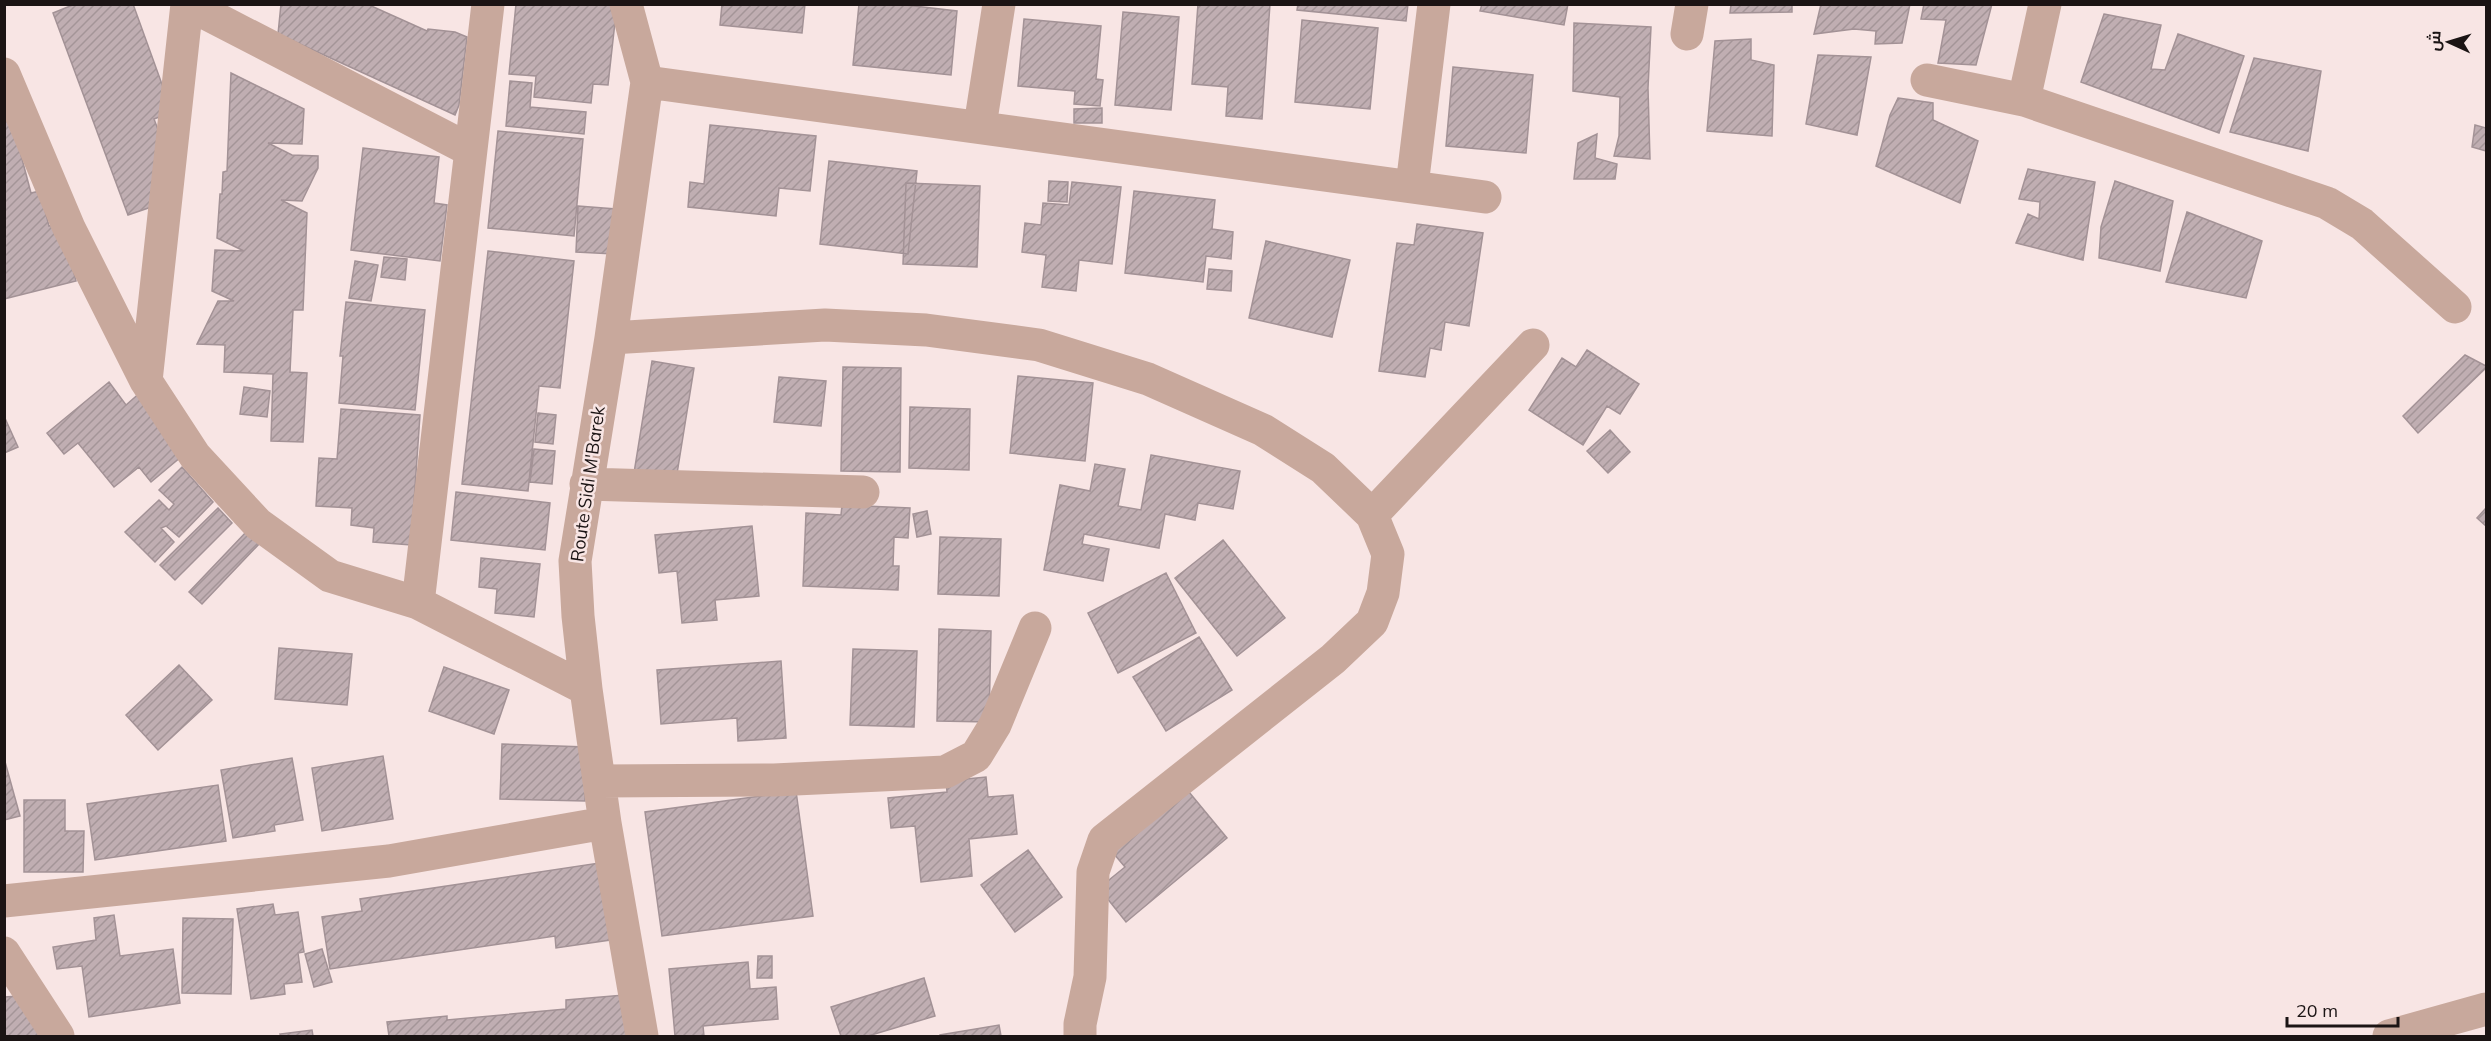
<svg xmlns="http://www.w3.org/2000/svg" width="2491" height="1041" viewBox="0 0 2491 1041" font-family="Mulish,Cairo,sans-serif">
<style>
.building{fill:url(#building-hatch);stroke:#a39296;stroke-width:1.5}
.lines{fill:none;stroke-linecap:round;stroke-linejoin:round}
.minor{stroke:#c8a89c;stroke-width:33}
.labels{text-anchor:middle;stroke-width:5;stroke-linejoin:round;paint-order:stroke}
.street-label{font-size:18px;fill:#1b1414;stroke:#f8e5e4}
</style>
<defs>
<pattern id="building-hatch" width="6" height="6" patternUnits="userSpaceOnUse" patternTransform="scale(1.5)"><rect width="6" height="6" fill="#c0aeb2"/><path d="M-1 1l2-2M0 6l6-6M5 7l2-2" fill="none" stroke="#a49598"/></pattern>
</defs>
<rect width="100%" height="100%" fill="#f8e5e4"/>
<path class="building" d="M 75,4 L 133,4 L 172,112 L 154,119 L 176,178 L 157,205 L 128,215 L 53,13 Z
M 281,4 L 367,4 L 427,31 L 428,29 L 455,32 L 467,37 L 459,105 L 455,115 L 278,34 Z
M 516,4 L 617,4 L 608,85 L 593,84 L 591,103 L 534,97 L 536,76 L 509,74 Z
M 722,4 L 805,4 L 802,33 L 720,25 Z
M 859,4 L 897,4 L 957,11 L 951,75 L 853,65 Z
M 1198,4 L 1270,4 L 1262,119 L 1226,116 L 1228,87 L 1192,84 Z
M 1298,4 L 1408,4 L 1406,21 L 1297,10 Z
M 1482,4 L 1568,4 L 1564,25 L 1480,11 Z
M 1731,4 L 1792,4 L 1792,12 L 1730,13 Z
M 1821,4 L 1910,4 L 1902,43 L 1875,44 L 1876,31 L 1854,29 L 1814,34 Z
M 1924,4 L 1992,4 L 1976,65 L 1938,63 L 1946,20 L 1921,19 Z
M 1123,12 L 1179,17 L 1171,110 L 1115,105 Z
M 2104,14 L 2161,25 L 2151,69 L 2165,70 L 2178,34 L 2244,56 L 2219,133 L 2081,82 Z
M 1024,19 L 1101,26 L 1096,79 L 1103,80 L 1100,106 L 1074,104 L 1075,91 L 1018,86 Z
M 1302,20 L 1378,28 L 1370,109 L 1295,102 Z
M 1574,23 L 1651,27 L 1648,88 L 1650,159 L 1614,156 L 1619,136 L 1620,97 L 1573,91 Z
M 1751,39 L 1751,60 L 1774,65 L 1772,136 L 1707,131 L 1715,41 Z
M 1818,55 L 1871,57 L 1857,135 L 1806,124 Z
M 2254,58 L 2321,71 L 2308,151 L 2230,132 Z
M 1453,67 L 1533,75 L 1526,153 L 1446,146 Z
M 231,73 L 304,109 L 302,144 L 268,143 L 292,155 L 318,156 L 318,168 L 302,201 L 281,200 L 307,213 L 303,310 L 293,310 L 290,372 L 307,373 L 303,442 L 271,441 L 273,374 L 224,372 L 225,345 L 197,344 L 218,301 L 234,301 L 212,291 L 215,250 L 244,251 L 217,238 L 220,194 L 222,194 L 223,172 L 227,171 Z
M 510,81 L 532,83 L 530,107 L 586,112 L 584,134 L 506,126 Z
M 1898,98 L 1933,103 L 1933,120 L 1978,141 L 1960,203 L 1876,166 L 1890,115 Z
M 1102,108 L 1102,123 L 1074,123 L 1074,109 Z
M 12,121 L 31,193 L 40,191 L 49,226 L 61,223 L 76,281 L 4,299 L 4,122 Z
M 710,125 L 816,136 L 810,191 L 779,188 L 776,216 L 688,207 L 690,182 L 704,184 Z
M 2475,125 L 2486,128 L 2486,151 L 2472,147 Z
M 498,131 L 583,139 L 574,236 L 488,228 Z
M 1597,134 L 1595,158 L 1617,164 L 1615,179 L 1574,179 L 1578,143 Z
M 363,148 L 439,157 L 434,203 L 447,205 L 440,261 L 351,250 Z
M 829,161 L 917,171 L 908,254 L 820,244 Z
M 2028,169 L 2095,182 L 2083,260 L 2016,243 L 2028,214 L 2039,219 L 2040,202 L 2019,199 Z
M 1049,181 L 1068,182 L 1067,202 L 1048,201 Z
M 2115,181 L 2173,201 L 2160,271 L 2099,258 L 2101,227 Z
M 1072,182 L 1121,187 L 1112,264 L 1079,260 L 1076,291 L 1042,287 L 1046,255 L 1022,252 L 1025,223 L 1041,225 L 1043,203 L 1069,205 Z
M 906,183 L 980,186 L 977,267 L 903,264 Z
M 1134,191 L 1215,200 L 1212,229 L 1233,232 L 1231,259 L 1206,256 L 1203,282 L 1125,273 Z
M 578,206 L 616,209 L 614,254 L 576,252 Z
M 2187,212 L 2262,241 L 2246,298 L 2166,282 Z
M 1417,224 L 1483,233 L 1469,326 L 1445,322 L 1441,350 L 1430,348 L 1425,377 L 1379,371 L 1397,243 L 1414,245 Z
M 1266,241 L 1350,260 L 1332,337 L 1249,318 Z
M 488,251 L 574,261 L 560,388 L 539,386 L 528,491 L 462,484 Z
M 384,257 L 407,259 L 405,280 L 381,277 Z
M 355,261 L 378,265 L 371,301 L 349,298 Z
M 1209,269 L 1232,271 L 1231,291 L 1207,289 Z
M 346,302 L 425,310 L 415,410 L 339,403 L 343,356 L 340,356 Z
M 1587,350 L 1639,384 L 1620,414 L 1607,406 L 1583,445 L 1529,410 L 1562,358 L 1576,367 Z
M 2465,355 L 2486,366 L 2486,368 L 2418,433 L 2403,416 Z
M 652,361 L 694,368 L 676,480 L 634,473 Z
M 843,367 L 901,368 L 900,472 L 841,471 Z
M 1018,376 L 1093,383 L 1085,461 L 1010,453 Z
M 779,377 L 826,381 L 821,426 L 774,422 Z
M 109,382 L 126,405 L 141,392 L 182,456 L 151,482 L 139,467 L 114,487 L 78,443 L 64,454 L 47,433 Z
M 244,387 L 270,391 L 267,417 L 240,414 Z
M 910,407 L 970,409 L 969,470 L 909,468 Z
M 341,409 L 420,415 L 411,545 L 373,542 L 374,528 L 351,525 L 352,508 L 316,506 L 319,458 L 337,459 Z
M 538,413 L 556,415 L 553,444 L 535,442 Z
M 4,416 L 18,447 L 4,453 Z
M 1610,430 L 1630,452 L 1608,473 L 1587,451 Z
M 534,449 L 555,451 L 552,484 L 530,482 Z
M 1151,455 L 1240,471 L 1233,509 L 1198,503 L 1195,520 L 1165,514 L 1159,548 L 1084,534 L 1082,544 L 1109,549 L 1103,581 L 1044,570 L 1060,485 L 1090,491 L 1095,464 L 1125,469 L 1118,506 L 1141,510 Z
M 182,467 L 213,502 L 179,537 L 166,526 L 161,528 L 174,542 L 155,562 L 125,532 L 159,500 L 169,510 L 174,504 L 159,490 Z
M 456,492 L 550,503 L 545,550 L 451,540 Z
M 842,505 L 910,508 L 908,538 L 894,537 L 893,566 L 899,566 L 898,590 L 803,586 L 806,513 L 841,515 Z
M 218,508 L 232,523 L 175,580 L 160,565 Z
M 2486,508 L 2486,526 L 2477,518 Z
M 927,511 L 931,534 L 917,537 L 913,514 Z
M 752,526 L 759,596 L 715,600 L 717,620 L 682,623 L 677,571 L 659,573 L 655,535 Z
M 247,531 L 260,543 L 202,604 L 189,592 Z
M 940,537 L 1001,539 L 999,596 L 938,594 Z
M 1223,540 L 1285,618 L 1237,656 L 1175,578 Z
M 481,558 L 540,564 L 534,617 L 495,613 L 497,589 L 479,587 Z
M 1166,573 L 1196,633 L 1118,673 L 1088,613 Z
M 939,629 L 991,631 L 989,722 L 937,721 Z
M 1199,637 L 1232,690 L 1166,731 L 1133,677 Z
M 279,648 L 352,654 L 347,705 L 275,699 Z
M 853,649 L 917,651 L 914,727 L 850,725 Z
M 781,661 L 786,738 L 738,741 L 737,718 L 661,724 L 657,670 Z
M 179,665 L 212,700 L 158,750 L 126,715 Z
M 444,667 L 509,690 L 494,734 L 429,711 Z
M 502,744 L 586,747 L 585,801 L 500,799 Z
M 383,756 L 393,819 L 322,831 L 312,768 Z
M 4,758 L 20,816 L 4,820 Z
M 292,758 L 303,820 L 274,825 L 275,831 L 233,838 L 221,770 Z
M 986,777 L 988,797 L 1013,795 L 1017,834 L 969,839 L 972,876 L 921,882 L 915,826 L 891,828 L 888,798 L 947,792 L 946,781 Z
M 218,785 L 226,841 L 95,860 L 87,804 Z
M 1184,786 L 1227,838 L 1126,922 L 1099,888 L 1125,867 L 1109,848 Z
M 796,791 L 813,916 L 662,936 L 645,812 Z
M 24,800 L 65,800 L 65,831 L 84,831 L 83,872 L 24,872 Z
M 1028,850 L 1062,897 L 1015,932 L 981,885 Z
M 599,863 L 610,940 L 556,948 L 555,936 L 330,969 L 322,917 L 362,911 L 360,899 Z
M 273,904 L 275,915 L 298,912 L 304,952 L 298,953 L 302,982 L 284,984 L 285,994 L 251,999 L 237,909 Z
M 114,915 L 120,956 L 173,949 L 180,1003 L 89,1017 L 82,966 L 57,969 L 53,947 L 96,940 L 94,918 Z
M 183,918 L 233,919 L 231,994 L 182,993 Z
M 322,949 L 332,982 L 314,987 L 305,954 Z
M 758,956 L 772,956 L 772,978 L 757,978 Z
M 748,962 L 750,989 L 776,987 L 778,1019 L 703,1026 L 704,1036 L 675,1036 L 669,969 Z
M 924,978 L 935,1016 L 868,1036 L 841,1036 L 831,1007 Z
M 39,995 L 54,1036 L 4,1036 L 4,997 Z
M 624,995 L 628,1036 L 389,1036 L 387,1022 L 447,1016 L 447,1020 L 566,1009 L 566,1000 Z
M 999,1025 L 1001,1036 L 940,1036 L 940,1035 Z
M 312,1030 L 313,1036 L 281,1036 L 280,1034 Z"/>
<g class="lines">
<path class="minor" d="M 188,4 L 470,150
M 626,4 L 647,82 L 611,338 L 575,561 L 578,616 L 586,689 L 605,823 L 642,1036
M 1687,34 L 1692,4
M 4,74 L 69,228 L 146,381 L 195,456 L 258,524 L 330,576 L 418,603 L 586,689
M 1927,80 L 2024,100 L 2327,203 L 2362,224 L 2455,307
M 647,82 L 1485,197
M 2024,100 L 2045,4
M 980,126 L 999,4
M 1412,186 L 1434,4
M 611,338 L 825,325 L 926,330 L 1039,345 L 1148,379 L 1263,430 L 1323,468 L 1372,515 L 1388,554 L 1383,593 L 1372,622 L 1333,659 L 1104,840 L 1093,872 L 1090,977 L 1080,1024 L 1080,1036
M 146,381 L 187,4
M 586,484 L 863,492
M 1372,515 L 1533,345
M 418,603 L 488,4
M 600,781 L 774,780 L 945,772 L 976,756 L 995,725 L 1035,628
M 4,901 L 389,861 L 605,823
M 4,953 L 58,1036
M 2389,1036 L 2486,1009"/>
</g>
<g class="labels">
<g class="street-label">
<text transform="translate(588 484) rotate(-82)" y="6">Route Sidi M'Barek</text>
</g>
</g>
<rect width="2491" height="1041" fill="none" stroke="#1b1414" stroke-width="12"/>
<g transform="translate(2449 42) rotate(274)" stroke="#f8e5e4" stroke-width="4.5" paint-order="stroke">
<path d="M0-4.5L10 22L0 15L-10 22Z" fill="#1b1414"/>
<text y="-9" font-size="16" font-weight="bold" text-anchor="middle" fill="#1b1414">ش</text>
</g>
<path d="M2287 1017v9h111v-9" fill="none" stroke="#1b1414" stroke-width="3"/>
<text x="2296" y="1017" font-size="18" fill="#1b1414" stroke="#f8e5e4" stroke-width="4.5" paint-order="stroke">20 m</text>
</svg>
